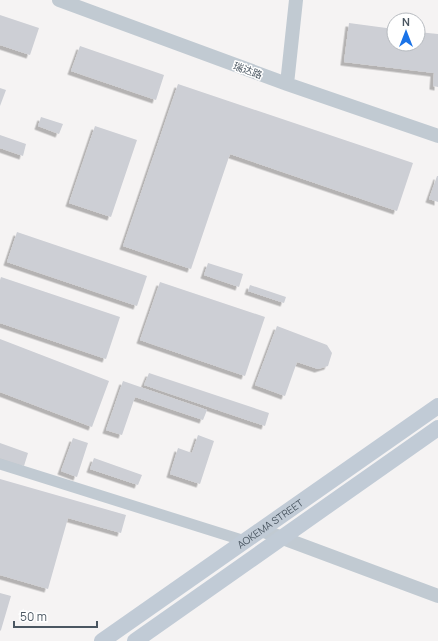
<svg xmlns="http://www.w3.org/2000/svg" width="438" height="641" viewBox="0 0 438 641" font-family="Manrope,'Noto Sans SC',sans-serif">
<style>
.building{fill:#cdcfd5;filter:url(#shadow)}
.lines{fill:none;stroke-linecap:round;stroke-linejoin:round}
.minor{stroke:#c1cad2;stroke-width:11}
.tertiary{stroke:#c1cad2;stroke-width:14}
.secondary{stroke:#c1cbd6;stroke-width:16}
.labels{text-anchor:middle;stroke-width:3;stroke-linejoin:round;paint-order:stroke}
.street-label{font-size:10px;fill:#4a5661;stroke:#fff}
</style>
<defs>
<filter id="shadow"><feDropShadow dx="-3.5" dy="3.5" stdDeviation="0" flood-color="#0004"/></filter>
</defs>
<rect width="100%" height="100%" fill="#f5f3f3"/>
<path class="building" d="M 0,15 L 39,28 L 30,55 L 0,45 Z
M 349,23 L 394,29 L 394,44 L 418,44 L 418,32 L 438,34 L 438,87 L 433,86 L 434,73 L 344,62 Z
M 80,46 L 164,75 L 156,100 L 71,71 Z
M 178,84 L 413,163 L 397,211 L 230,154 L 191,269 L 123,246 Z
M 0,88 L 6,90 L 0,106 Z
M 41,117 L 63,124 L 59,134 L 38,126 Z
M 95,126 L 137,140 L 111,217 L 69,203 Z
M 0,135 L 26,144 L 23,156 L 0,148 Z
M 437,176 L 438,176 L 438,202 L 429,199 Z
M 17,232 L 147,276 L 137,306 L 7,262 Z
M 208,263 L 243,274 L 239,287 L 204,275 Z
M 1,277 L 120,317 L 106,359 L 0,323 L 0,280 Z
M 160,282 L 265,317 L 245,376 L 140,340 Z
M 250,285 L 286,297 L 284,303 L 248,291 Z
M 277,326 L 327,345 L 332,353 L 328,366 L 318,369 L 297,362 L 285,396 L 255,385 Z
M 0,339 L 109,381 L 92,427 L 0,392 Z
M 149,373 L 269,413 L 265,426 L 144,385 Z
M 123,381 L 207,410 L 203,420 L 135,397 L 122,435 L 106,430 Z
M 198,435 L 214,441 L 200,484 L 170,474 L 178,448 L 192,453 Z
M 73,438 L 88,443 L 77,477 L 61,471 Z
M 0,443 L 28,453 L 24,466 L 0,458 Z
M 94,458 L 142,475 L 138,485 L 90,469 Z
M 0,479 L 126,515 L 121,533 L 68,518 L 48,589 L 0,575 Z
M 0,593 L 11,596 L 1,630 L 0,631 Z"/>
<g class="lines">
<path class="minor" d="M 0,464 L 245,541"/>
<path class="tertiary" d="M 59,0 L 287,84 L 438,136
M 287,84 L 296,0
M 261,530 L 438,596"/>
<g class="secondary">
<path id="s1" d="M 102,641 L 438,406"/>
<path d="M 135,641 L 438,428"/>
</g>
</g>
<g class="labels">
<g class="street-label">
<text transform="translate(248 70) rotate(20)" y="4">瑞达路</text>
<text dy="4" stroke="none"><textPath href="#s1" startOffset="205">AOKEMA STREET</textPath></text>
</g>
</g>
<g transform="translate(406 32)"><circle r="19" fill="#ffffff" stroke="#b7bbc0"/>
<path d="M0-3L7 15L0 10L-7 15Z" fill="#1a73e8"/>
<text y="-6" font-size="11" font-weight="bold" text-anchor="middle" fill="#4a5661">N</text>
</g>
<path d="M14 621v6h83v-6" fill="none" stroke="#4a5661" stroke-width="2"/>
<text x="20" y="621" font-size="12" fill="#4a5661" stroke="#ffffff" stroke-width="3" paint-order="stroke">50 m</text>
</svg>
